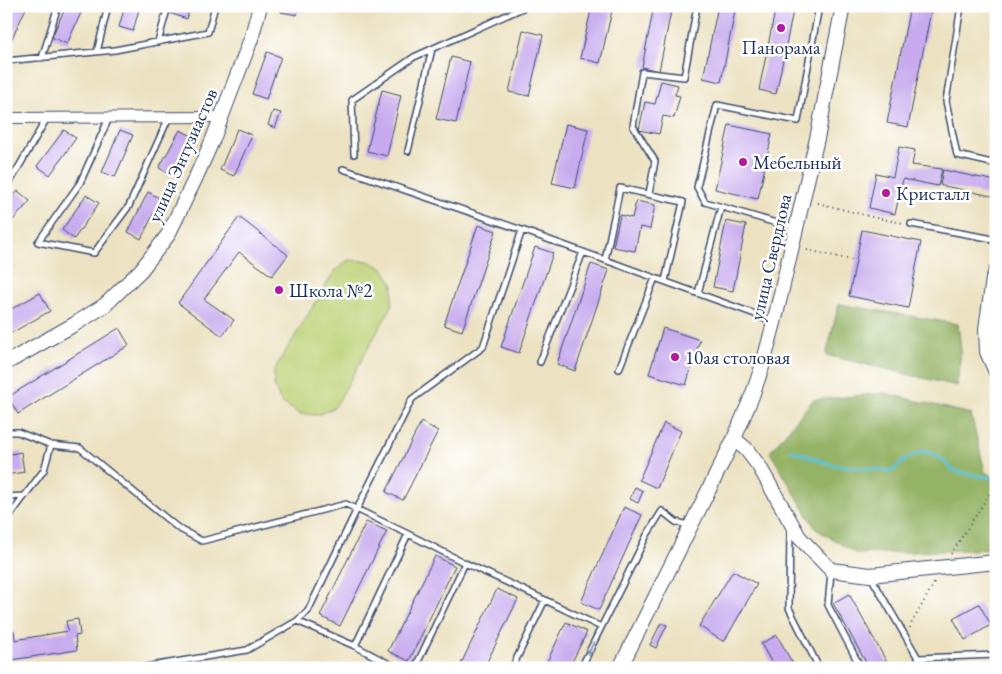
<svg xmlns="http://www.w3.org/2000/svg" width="1002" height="674" viewBox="0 0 1002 674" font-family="'EB Garamond',serif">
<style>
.green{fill:#bcd174;stroke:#6c8069}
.forest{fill:#95b366;stroke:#587162}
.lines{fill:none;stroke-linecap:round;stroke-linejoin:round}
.stream{stroke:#5cc3d9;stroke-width:3}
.building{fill:#c7abee}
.lane-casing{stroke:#3a4a6d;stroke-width:8}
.street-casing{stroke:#3a4a6d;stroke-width:12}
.secondary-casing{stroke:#3a4a6d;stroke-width:16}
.path{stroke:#3a4a6d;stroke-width:2;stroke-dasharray:1 4;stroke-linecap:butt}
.lane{stroke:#fff;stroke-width:5}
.street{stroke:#fff;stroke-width:10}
.secondary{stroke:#fff;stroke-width:14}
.oneway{stroke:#8d97ae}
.poi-dot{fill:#b5179e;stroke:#fff;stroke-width:2}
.labels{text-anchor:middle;stroke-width:5;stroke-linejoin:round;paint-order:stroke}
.poi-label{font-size:19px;fill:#1b2f5e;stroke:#fff;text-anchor:start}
.street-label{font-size:19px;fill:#1b2f5e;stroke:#fff}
</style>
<rect width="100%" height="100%" fill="#fff"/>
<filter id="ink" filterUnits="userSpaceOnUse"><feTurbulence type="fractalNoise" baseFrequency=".02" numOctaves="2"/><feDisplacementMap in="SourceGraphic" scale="10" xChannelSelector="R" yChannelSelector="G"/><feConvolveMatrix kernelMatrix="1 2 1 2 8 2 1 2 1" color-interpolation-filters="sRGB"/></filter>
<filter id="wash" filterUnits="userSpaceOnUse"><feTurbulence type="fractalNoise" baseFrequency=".0096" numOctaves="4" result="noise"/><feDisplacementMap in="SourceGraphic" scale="20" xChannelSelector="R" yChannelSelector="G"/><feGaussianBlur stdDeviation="1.12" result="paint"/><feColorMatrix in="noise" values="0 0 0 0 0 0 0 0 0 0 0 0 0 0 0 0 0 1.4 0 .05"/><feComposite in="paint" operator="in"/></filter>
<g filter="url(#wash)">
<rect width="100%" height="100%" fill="#ece2c1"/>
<path class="green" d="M 348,260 L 368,261 L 383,268 L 393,284 L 392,306 L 335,407 L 318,415 L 300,414 L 281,402 L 274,386 L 274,370 L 334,272 Z"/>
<path class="forest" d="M 839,304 L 958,324 L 961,350 L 957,386 L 826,355 Z
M 885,393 L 971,414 L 985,472 L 996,478 L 996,549 L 857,554 L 816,529 L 770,452 L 813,400 Z"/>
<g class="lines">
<path class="stream" d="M 791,450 L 833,465 L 892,471 L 906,459 L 924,451 L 941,458 L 954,471 L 996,479"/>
</g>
<g id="blocks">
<path class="building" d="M 6,6 L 27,6 L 8,47 L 6,47 Z
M 66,6 L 84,6 L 67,44 L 52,37 Z
M 125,6 L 140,6 L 133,31 L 119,27 Z
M 172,6 L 190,6 L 187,19 L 169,13 Z
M 282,6 L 299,6 L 297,15 L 281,12 Z
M 592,6 L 613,6 L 600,63 L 580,58 Z
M 654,6 L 672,6 L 659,71 L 642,67 Z
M 718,6 L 736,6 L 721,82 L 703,78 Z
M 776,6 L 794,6 L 776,94 L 759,90 Z
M 910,6 L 932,6 L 908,127 L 887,123 Z
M 523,30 L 543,35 L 529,96 L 509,92 Z
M 267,52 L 281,57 L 266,99 L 252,94 Z
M 451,57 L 470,62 L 456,123 L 436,119 Z
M 661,81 L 678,85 L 675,95 L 680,96 L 674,118 L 663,116 L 659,134 L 639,130 L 645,102 L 655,104 Z
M 382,90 L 401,95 L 387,156 L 367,151 Z
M 273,111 L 281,113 L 275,128 L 268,125 Z
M 566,124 L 588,129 L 575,188 L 552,183 Z
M 729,125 L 772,134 L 758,199 L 715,189 Z
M 237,129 L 252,135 L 234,176 L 220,170 Z
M 64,130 L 76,138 L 50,175 L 37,166 Z
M 120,130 L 133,135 L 115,177 L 102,172 Z
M 180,130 L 194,137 L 173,176 L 159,168 Z
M 899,147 L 915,150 L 912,165 L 942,169 L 938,186 L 903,179 L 895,214 L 869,208 L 876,173 L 893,177 Z
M 943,170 L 996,181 L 996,197 L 940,185 Z
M 18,191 L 30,201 L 6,228 L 6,204 Z
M 148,192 L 161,199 L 141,239 L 128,232 Z
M 86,195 L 99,203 L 74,239 L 62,230 Z
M 636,201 L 655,205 L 650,229 L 640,227 L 635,251 L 613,247 L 620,215 L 632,218 Z
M 239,217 L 288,255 L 272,276 L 239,252 L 204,299 L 234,320 L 222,336 L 178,303 Z
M 726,221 L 746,225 L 733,291 L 713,287 Z
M 478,225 L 496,231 L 462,331 L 444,325 Z
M 862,230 L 921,242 L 908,308 L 849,296 Z
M 535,247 L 553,253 L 519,353 L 501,347 Z
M 591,264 L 609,270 L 575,371 L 557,364 Z
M 40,293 L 50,311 L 6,336 L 6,312 Z
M 119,328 L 129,345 L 18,414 L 8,397 Z
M 663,328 L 700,340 L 686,385 L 649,374 Z
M 421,422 L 438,431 L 403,500 L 386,492 Z
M 664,423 L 681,431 L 657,488 L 639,480 Z
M 21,452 L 24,472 L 6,475 L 6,455 Z
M 635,487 L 643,491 L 638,503 L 630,499 Z
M 624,507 L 642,515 L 599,610 L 581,602 Z
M 366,522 L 387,531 L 340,626 L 320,616 Z
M 435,556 L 455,566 L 409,661 L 388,651 Z
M 733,571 L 757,584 L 724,642 L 699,626 Z
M 497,589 L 518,599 L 484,668 L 459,668 Z
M 849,594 L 890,668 L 869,668 L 833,603 Z
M 979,604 L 991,625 L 965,640 L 953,618 Z
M 78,619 L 80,635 L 75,636 L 77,650 L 11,660 L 9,647 L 6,648 L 6,632 L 14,631 L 15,640 L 68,631 L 66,621 Z
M 566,622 L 587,632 L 569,668 L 544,668 Z
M 661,623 L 667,625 L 656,648 L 650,645 Z
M 777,635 L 795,668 L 775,668 L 761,644 Z"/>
</g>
</g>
<g filter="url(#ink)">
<use href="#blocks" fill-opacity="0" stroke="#3a4a6d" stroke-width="1"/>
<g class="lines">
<defs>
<path id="lane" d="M 961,6 L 946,101 L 957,155 L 996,164
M 158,42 L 168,6
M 97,52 L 108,6
M 42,58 L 58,6
M 6,61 L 115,50 L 208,32 L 215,6
M 109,118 L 80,183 L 38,242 L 94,253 L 129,206 L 169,117
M 408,151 L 432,49
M 354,154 L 352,100 L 414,57 L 527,6
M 343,169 L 522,230 L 755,314 L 761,318 L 772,319
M 6,189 L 47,118
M 649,194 L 655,161 L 633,126 L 642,72 L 684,77 L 697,6
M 911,224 L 988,238 L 996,242
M 795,226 L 783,225 L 705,202 L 697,187 L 717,105 L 798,121 L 819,6
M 605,260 L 620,188 L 683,202 L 665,281
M 698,293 L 721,207
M 540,362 L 583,252
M 619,369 L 655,278
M 6,432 L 18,432 L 51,445 L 80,448 L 178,528 L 202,541 L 346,504 L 408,534 L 465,563 L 545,600 L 601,627
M 6,497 L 24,496
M 6,521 L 44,470 L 51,445
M 790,530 L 789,608 L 819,668
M 831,572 L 828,605 L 861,668
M 871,577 L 918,658 L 996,655
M 297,621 L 355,646 L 397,668
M 355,646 L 408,534
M 139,668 L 247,650 L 297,621 L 308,611 L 357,509 L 412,399 L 483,347 L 522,230
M 415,668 L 465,563
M 512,668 L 545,600
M 581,668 L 647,535 L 662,511 L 676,522 L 688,525"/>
<path id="street" d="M 6,118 L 221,117"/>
<path id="secondary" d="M 996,271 L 993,279 L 986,329 L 987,352 L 996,372
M 6,363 L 75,324 L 105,305 L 141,270 L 168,235 L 196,177 L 213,139 L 251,39 L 260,6
M 734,439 L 746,449 L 759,466 L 799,537 L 831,570 L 870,575 L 996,562
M 620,668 L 734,439 L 752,396 L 763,364 L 775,319 L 818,134 L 843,6"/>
</defs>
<use href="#lane" class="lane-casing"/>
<use href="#street" class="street-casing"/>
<use href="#secondary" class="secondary-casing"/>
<path class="path" d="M 818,203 L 876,218 L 903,223
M 807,250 L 856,261
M 951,554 L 996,484
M 910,628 L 910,626 L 936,580"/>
<use href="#lane" class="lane"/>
<use href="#street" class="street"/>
<use href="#secondary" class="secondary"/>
</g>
<defs><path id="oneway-shaft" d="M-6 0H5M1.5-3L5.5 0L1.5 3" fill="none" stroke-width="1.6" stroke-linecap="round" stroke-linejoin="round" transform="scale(1.25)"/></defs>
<use class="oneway" href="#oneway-shaft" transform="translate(591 648) rotate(117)"/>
</g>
<g class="poi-dot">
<circle cx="781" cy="28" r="5"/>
<circle cx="743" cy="162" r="5"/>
<circle cx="886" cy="193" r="5"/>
<circle cx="279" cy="290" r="5"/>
<circle cx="675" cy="357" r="5"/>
</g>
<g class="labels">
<g class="poi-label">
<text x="781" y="54" text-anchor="middle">Панорама</text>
<text x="753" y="169">Мебельный</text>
<text x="896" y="200">Кристалл</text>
<text x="289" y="297">Школа №2</text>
<text x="685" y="364">10ая столовая</text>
</g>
<g class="street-label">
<text transform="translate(182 155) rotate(-66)" y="7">улица Энтузиастов</text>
<text transform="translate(770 257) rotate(-77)" y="7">улица Свердлова</text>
</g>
</g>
<rect width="1002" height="674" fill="none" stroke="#fff" stroke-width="25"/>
</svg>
